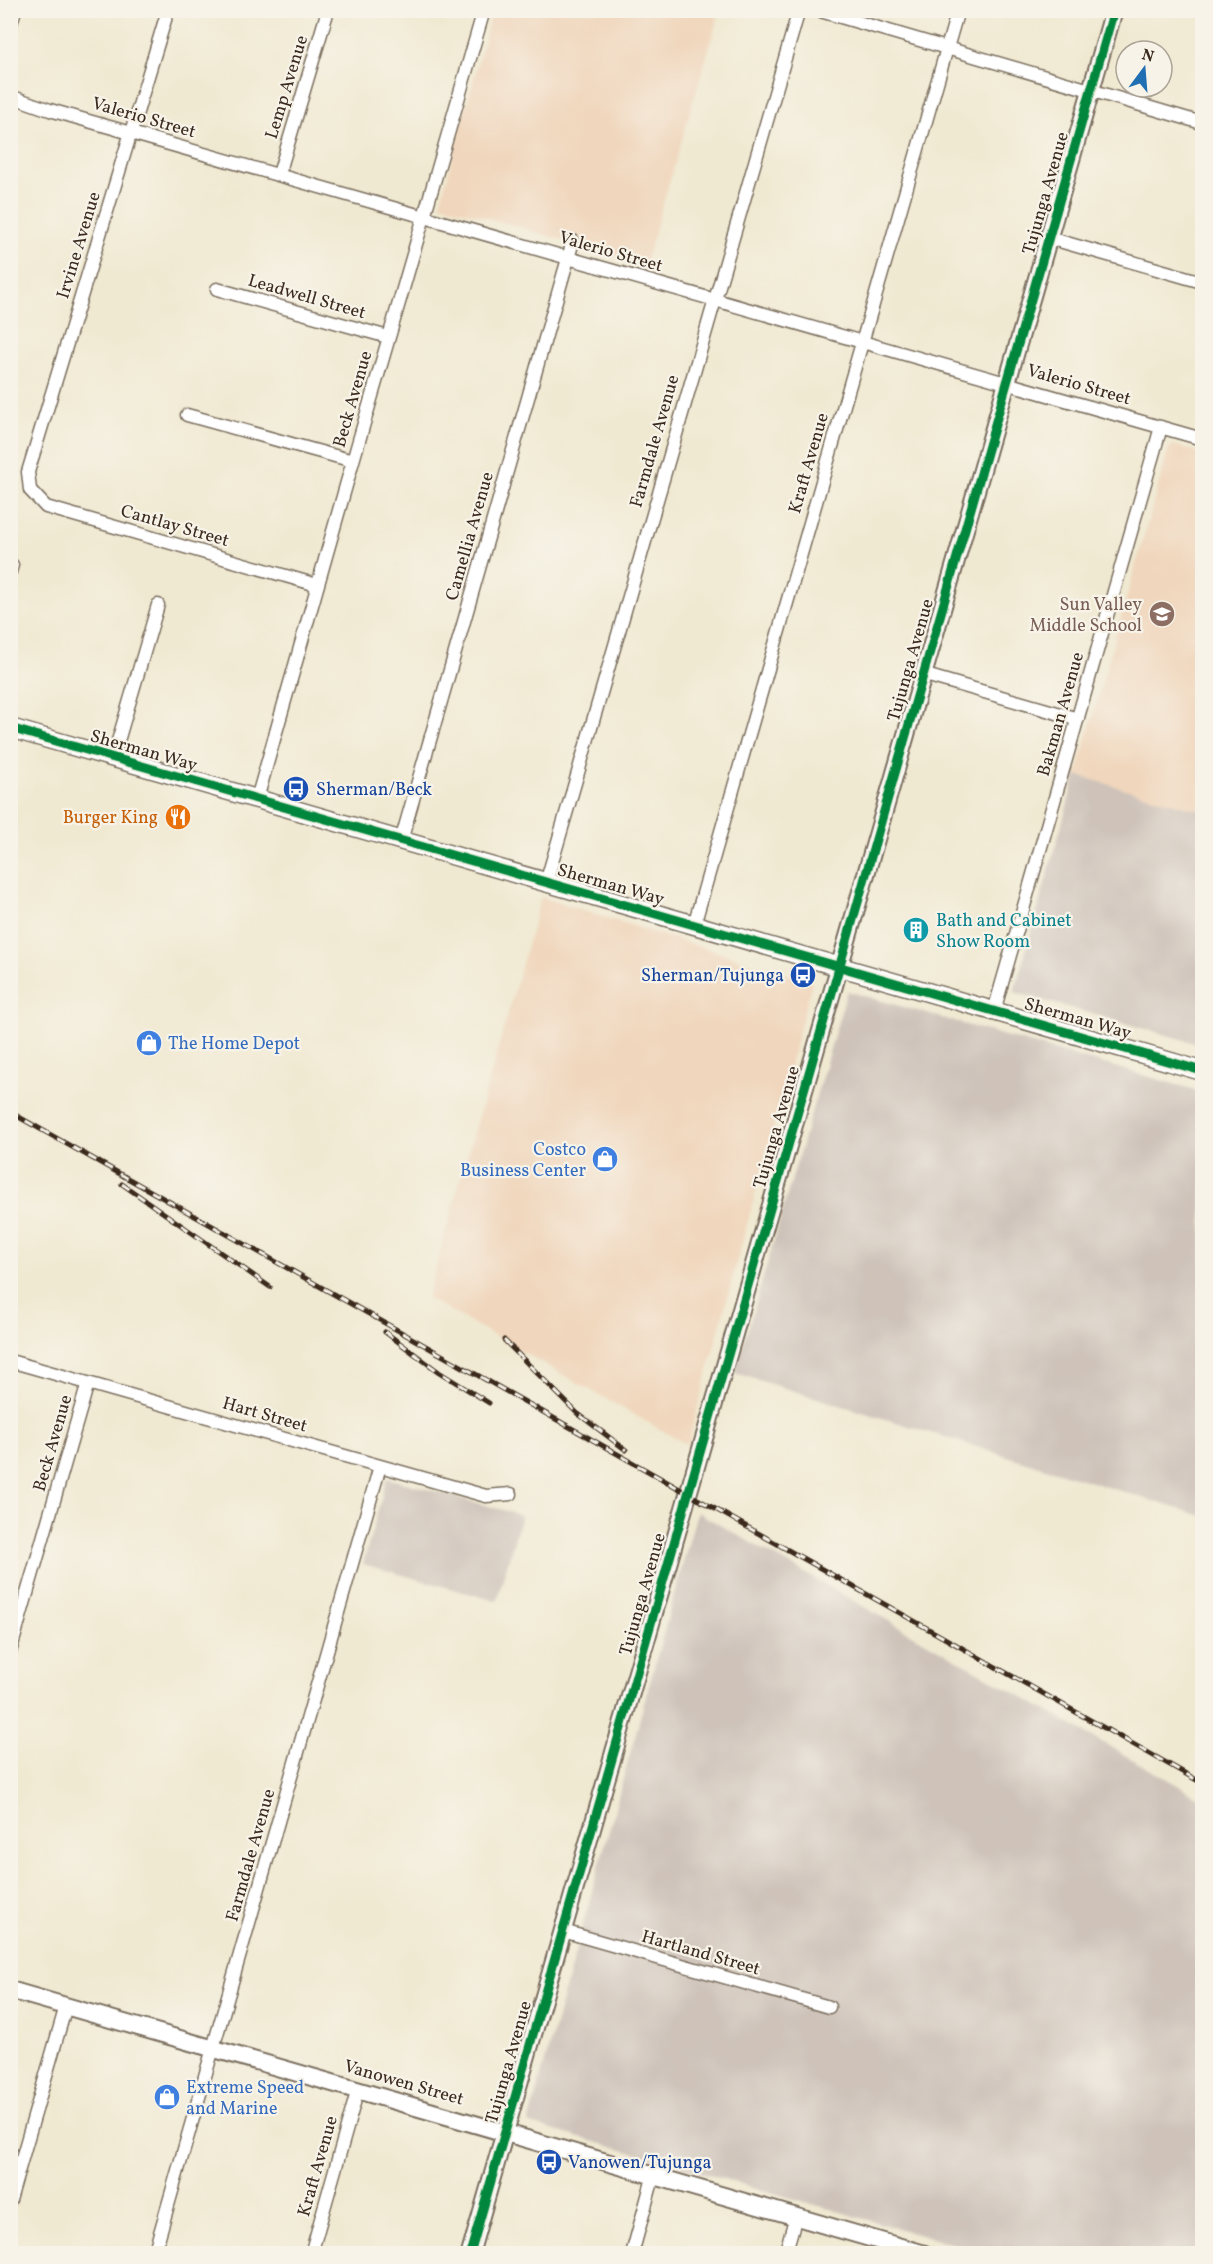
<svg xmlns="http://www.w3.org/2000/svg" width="1213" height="2264" viewBox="0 0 1213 2264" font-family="Vollkorn,serif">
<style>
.built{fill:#f0d6bc}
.industrial{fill:#cec2b9}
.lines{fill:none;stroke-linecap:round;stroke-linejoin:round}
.street-casing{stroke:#7a6d5d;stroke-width:15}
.secondary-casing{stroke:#7a6d5d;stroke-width:20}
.primary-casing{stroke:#7a6d5d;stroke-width:21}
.street{stroke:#fff;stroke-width:12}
.secondary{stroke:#fff;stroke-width:16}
.primary{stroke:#fff;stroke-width:18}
.rail-casing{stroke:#3b2a1e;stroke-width:5}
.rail{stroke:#f7f3e8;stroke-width:3;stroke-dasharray:9;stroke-linecap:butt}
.cycleway-casing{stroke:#f7f3e8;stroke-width:13}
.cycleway{stroke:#00873e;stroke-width:9}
.labels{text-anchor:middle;stroke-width:4.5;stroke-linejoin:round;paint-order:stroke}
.street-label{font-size:18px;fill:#3b2a1e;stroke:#f7f3e8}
.education-label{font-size:18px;fill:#785e54;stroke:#f7f3e8;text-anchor:end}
.transit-label{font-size:18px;fill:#164399;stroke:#f7f3e8;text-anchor:start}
.food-label{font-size:18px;fill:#c56008;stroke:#f7f3e8;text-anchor:end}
.culture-label{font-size:18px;fill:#0d838f;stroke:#f7f3e8;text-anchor:start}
.shop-label{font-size:18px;fill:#366cbe;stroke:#f7f3e8;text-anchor:start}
</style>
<rect width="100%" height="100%" fill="#f7f3e8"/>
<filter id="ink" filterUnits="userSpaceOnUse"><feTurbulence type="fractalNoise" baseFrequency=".0167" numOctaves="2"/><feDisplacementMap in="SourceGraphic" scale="12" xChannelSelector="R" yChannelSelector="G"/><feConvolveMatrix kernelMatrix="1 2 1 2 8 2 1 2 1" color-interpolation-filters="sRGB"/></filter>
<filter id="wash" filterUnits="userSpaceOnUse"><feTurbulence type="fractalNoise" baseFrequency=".008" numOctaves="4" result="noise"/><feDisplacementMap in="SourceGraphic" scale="24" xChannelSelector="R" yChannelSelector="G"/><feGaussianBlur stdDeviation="1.35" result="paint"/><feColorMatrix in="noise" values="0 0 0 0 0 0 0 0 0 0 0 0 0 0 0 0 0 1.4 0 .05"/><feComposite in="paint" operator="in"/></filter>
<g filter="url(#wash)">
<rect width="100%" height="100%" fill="#f0e9d2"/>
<path class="built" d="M 492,11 L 720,11 L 645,264 L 440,204 Z
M 1173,445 L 1202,453 L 1202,812 L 1076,775 L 1169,448 Z
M 541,897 L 812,982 L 688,1445 L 427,1298 Z"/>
<path class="industrial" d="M 1076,775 L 1202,811 L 1202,1045 L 1014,992 Z
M 847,991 L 1202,1092 L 1202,1516 L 735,1373 Z
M 387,1478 L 521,1515 L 497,1601 L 363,1564 Z
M 697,1512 L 1202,1799 L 1202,2253 L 984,2253 L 528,2123 Z"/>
</g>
<g filter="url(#ink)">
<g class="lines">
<defs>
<path id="street" d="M 168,10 L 28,472 L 30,490 L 46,507 L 317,585
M 817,10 L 1202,123
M 10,27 L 15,10
M 10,96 L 50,110 L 1202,439
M 279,174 L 328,10
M 1049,238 L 1202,282
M 217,289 L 388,337
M 187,415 L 353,461
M 10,572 L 12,565
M 922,674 L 1078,719
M 113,758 L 158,605
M 257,799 L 353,461 L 484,10
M 401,841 L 573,241
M 546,883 L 799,10
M 694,925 L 958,10
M 994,1011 L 1161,427
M 10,1361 L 486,1496 L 511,1494
M 10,1652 L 88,1383
M 563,1931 L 829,2007
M 10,2200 L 66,2006
M 154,2254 L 380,1466
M 311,2254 L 358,2089
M 632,2254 L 654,2174
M 785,2254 L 796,2216"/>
<path id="secondary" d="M 10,1990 L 925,2254
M 470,2254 L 1114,10"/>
<path id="primary" d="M 10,728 L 1202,1071"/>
</defs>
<use href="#street" class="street-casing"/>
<use href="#secondary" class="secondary-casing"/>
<use href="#primary" class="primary-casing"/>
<use href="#street" class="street"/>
<use href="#secondary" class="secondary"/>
<use href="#primary" class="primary"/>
<defs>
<path id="rail" d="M 10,1112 L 1202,1783
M 122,1184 L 270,1287
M 385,1332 L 439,1372 L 489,1403
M 504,1340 L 577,1413 L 626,1450"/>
</defs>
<use href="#rail" class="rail-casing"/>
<use href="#rail" class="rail"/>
<defs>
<path id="cycleway" d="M 10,728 L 1202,1071
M 470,2254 L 1114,10"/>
</defs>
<use href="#cycleway" class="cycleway-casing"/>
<use href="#cycleway" class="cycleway"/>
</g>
</g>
<defs>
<symbol id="school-disc" viewBox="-11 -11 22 22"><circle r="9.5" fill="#8d6e63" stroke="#f7f3e8"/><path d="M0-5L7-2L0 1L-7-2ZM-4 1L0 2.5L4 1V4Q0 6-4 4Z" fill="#fff"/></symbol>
<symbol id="bus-disc" viewBox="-11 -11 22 22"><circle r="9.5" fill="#1a4fb4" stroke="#f7f3e8"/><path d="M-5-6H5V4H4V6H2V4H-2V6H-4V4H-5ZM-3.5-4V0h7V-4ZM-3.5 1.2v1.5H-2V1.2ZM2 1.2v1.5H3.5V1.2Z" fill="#fff"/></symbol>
<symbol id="restaurant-disc" viewBox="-11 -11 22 22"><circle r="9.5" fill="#e8710a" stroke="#f7f3e8"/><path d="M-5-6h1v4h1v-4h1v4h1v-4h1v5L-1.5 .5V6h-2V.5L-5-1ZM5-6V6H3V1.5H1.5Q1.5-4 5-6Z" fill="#fff"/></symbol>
<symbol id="building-disc" viewBox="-11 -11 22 22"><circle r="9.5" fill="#0f9aa8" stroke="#f7f3e8"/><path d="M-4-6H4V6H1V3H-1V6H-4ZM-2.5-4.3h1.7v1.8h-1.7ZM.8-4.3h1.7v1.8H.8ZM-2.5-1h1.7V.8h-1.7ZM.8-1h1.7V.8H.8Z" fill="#fff"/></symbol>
<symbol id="shop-disc" viewBox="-11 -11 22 22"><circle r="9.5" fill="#3f7fe0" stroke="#f7f3e8"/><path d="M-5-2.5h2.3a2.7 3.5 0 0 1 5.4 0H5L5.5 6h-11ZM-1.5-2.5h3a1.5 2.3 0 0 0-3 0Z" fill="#fff"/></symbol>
</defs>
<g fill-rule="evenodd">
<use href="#school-disc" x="1147" y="599" width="30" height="30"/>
<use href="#bus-disc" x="281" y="774" width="30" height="30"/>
<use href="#restaurant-disc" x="163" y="802" width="30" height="30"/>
<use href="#building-disc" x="901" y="915" width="30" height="30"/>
<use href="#bus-disc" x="788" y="960" width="30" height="30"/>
<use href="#shop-disc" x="134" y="1028" width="30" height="30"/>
<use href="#shop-disc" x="590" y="1144" width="30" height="30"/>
<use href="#shop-disc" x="152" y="2082" width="30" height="30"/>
<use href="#bus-disc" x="534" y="2147" width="30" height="30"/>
</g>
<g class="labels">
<g class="street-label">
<text transform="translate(286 87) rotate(-73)" y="6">Lemp Avenue</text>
<text transform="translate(144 117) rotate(16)" y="6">Valerio Street</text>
<text transform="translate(1045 193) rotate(-74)" y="6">Tujunga Avenue</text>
<text transform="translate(78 245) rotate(-73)" y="6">Irvine Avenue</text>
<text transform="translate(611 251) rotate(16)" y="6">Valerio Street</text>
<text transform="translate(307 296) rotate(16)" y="6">Leadwell Street</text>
<text transform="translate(1079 384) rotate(16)" y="6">Valerio Street</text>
<text transform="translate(352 399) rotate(-74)" y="6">Beck Avenue</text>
<text transform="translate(654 441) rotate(-74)" y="6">Farmdale Avenue</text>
<text transform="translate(808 463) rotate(-74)" y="6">Kraft Avenue</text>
<text transform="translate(175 525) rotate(16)" y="6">Cantlay Street</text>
<text transform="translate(469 536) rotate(-74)" y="6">Camellia Avenue</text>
<text transform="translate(910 660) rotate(-74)" y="6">Tujunga Avenue</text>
<text transform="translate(1060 714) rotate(-74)" y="6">Bakman Avenue</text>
<text transform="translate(144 750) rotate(16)" y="6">Sherman Way</text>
<text transform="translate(611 884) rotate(16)" y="6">Sherman Way</text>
<text transform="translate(1078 1018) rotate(16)" y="6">Sherman Way</text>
<text transform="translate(776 1127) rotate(-74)" y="6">Tujunga Avenue</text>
<text transform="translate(265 1414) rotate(16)" y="6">Hart Street</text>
<text transform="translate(52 1443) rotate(-74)" y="6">Beck Avenue</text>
<text transform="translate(642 1594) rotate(-74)" y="6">Tujunga Avenue</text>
<text transform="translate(250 1855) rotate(-74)" y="6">Farmdale Avenue</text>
<text transform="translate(701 1952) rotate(16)" y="6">Hartland Street</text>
<text transform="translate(508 2062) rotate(-74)" y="6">Tujunga Avenue</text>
<text transform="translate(404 2082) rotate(16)" y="6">Vanowen Street</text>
<text transform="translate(317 2166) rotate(-74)" y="6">Kraft Avenue</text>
</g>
<g class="education-label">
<text x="1142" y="610">Sun Valley<tspan x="1142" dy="21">Middle School</tspan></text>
</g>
<g class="transit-label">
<text x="316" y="795">Sherman/Beck</text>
<text x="784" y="981" text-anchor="end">Sherman/Tujunga</text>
<text x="568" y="2168">Vanowen/Tujunga</text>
</g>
<g class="food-label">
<text x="158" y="823">Burger King</text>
</g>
<g class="culture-label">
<text x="936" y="926">Bath and Cabinet<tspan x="936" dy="21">Show Room</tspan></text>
</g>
<g class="shop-label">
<text x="168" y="1049">The Home Depot</text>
<text x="586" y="1155" text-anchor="end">Costco<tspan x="586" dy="21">Business Center</tspan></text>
<text x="186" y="2093">Extreme Speed<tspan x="186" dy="21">and Marine</tspan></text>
</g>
</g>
<rect width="1213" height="2264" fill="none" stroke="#f7f3e8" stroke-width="36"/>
<g transform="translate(1144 69) rotate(16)"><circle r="28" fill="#f7f3e8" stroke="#aca397" stroke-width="1.5"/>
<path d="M0-4.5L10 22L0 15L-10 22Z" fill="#1f6fb2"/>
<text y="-9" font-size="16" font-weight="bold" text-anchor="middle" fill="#3b2a1e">N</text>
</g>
</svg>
